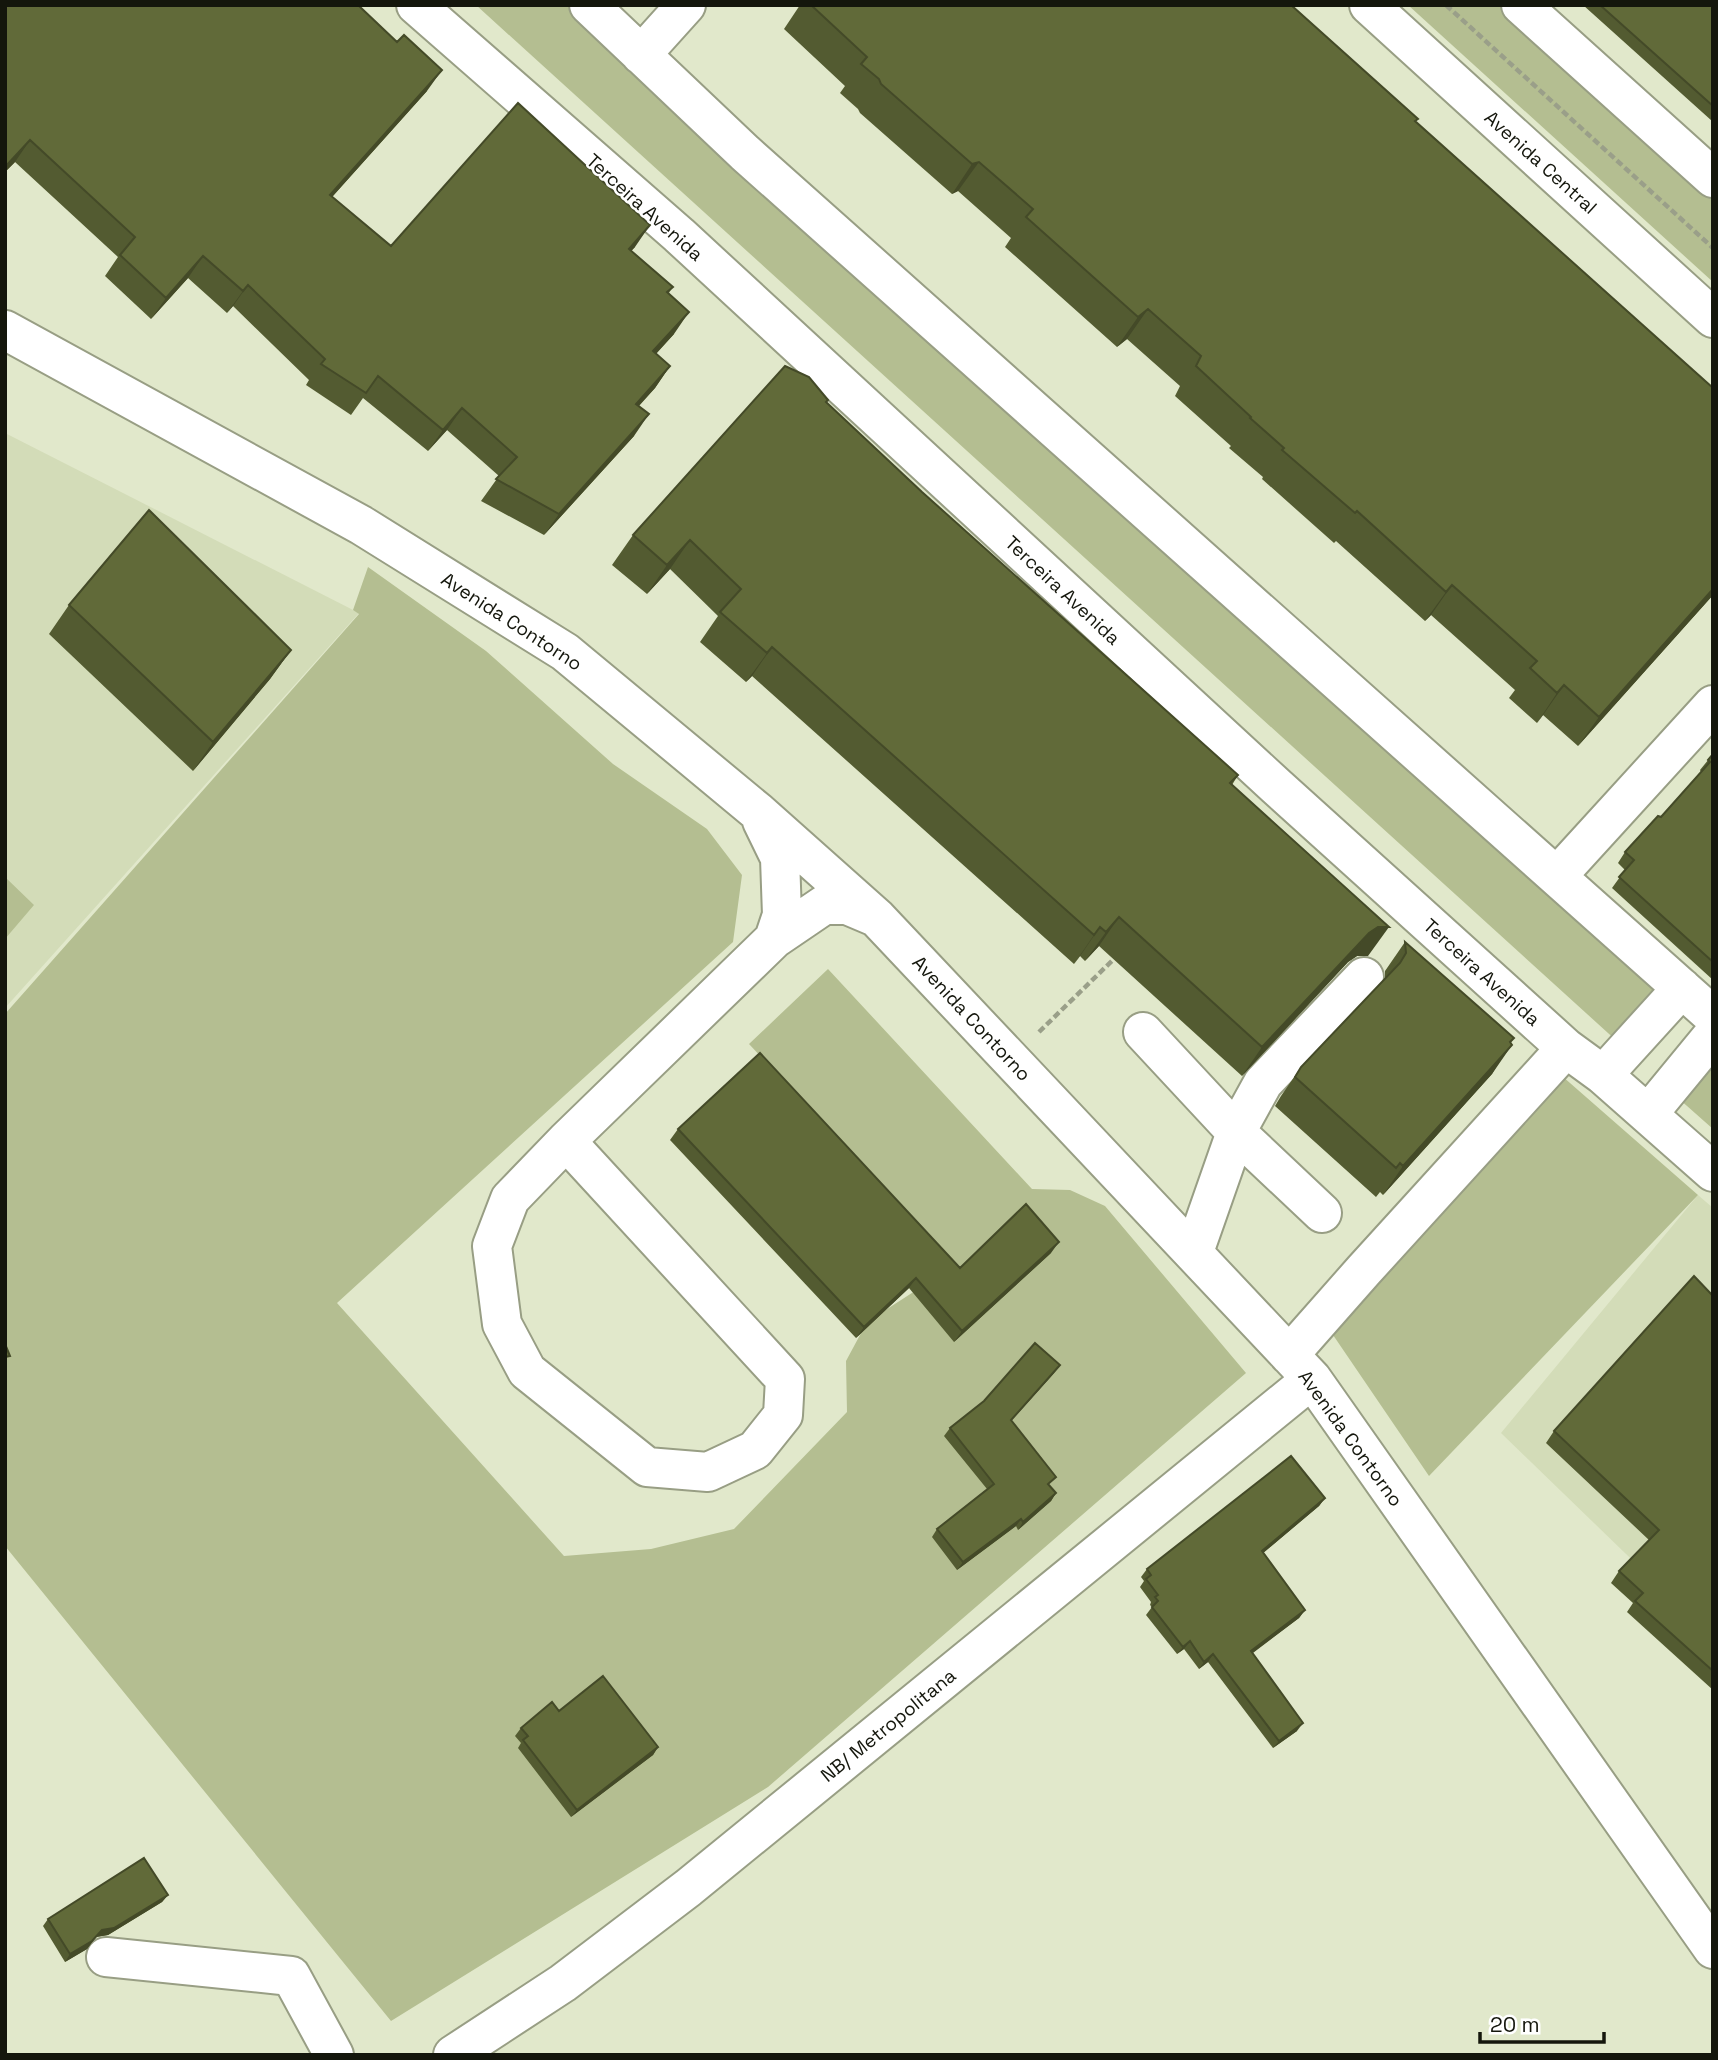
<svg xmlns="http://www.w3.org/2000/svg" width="1718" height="2060" viewBox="0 0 1718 2060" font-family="'Space Grotesk',sans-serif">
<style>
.built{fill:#d3dcb8}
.green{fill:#b4be91}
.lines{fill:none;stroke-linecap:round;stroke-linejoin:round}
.minor-casing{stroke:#989e84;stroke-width:42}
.path{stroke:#9a9f89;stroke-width:4.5;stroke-dasharray:7 3.5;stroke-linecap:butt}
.minor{stroke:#fff;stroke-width:38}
.wall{fill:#535b31}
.shaded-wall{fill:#444a28}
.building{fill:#616a39;stroke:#444a28;stroke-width:2}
.labels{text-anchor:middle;stroke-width:5;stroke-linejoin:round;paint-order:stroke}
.street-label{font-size:19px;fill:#14160c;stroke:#fff}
</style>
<rect width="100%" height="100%" fill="#e1e8cb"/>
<path class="built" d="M 5,433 L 359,613 L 5,1008 Z
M 1698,1195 L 1713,1208 L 1713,1681 L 1657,1584 L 1501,1433 Z"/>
<path class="green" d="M 476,5 L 568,5 L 1669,982 L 1619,1043 Z
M 1408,5 L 1508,5 L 1713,190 L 1713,282 Z
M 368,567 L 486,651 L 613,764 L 707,829 L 742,875 L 733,942 L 337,1303 L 564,1556 L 651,1549 L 734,1529 L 847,1412 L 846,1361 L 867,1322 L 915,1291 L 951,1260 L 749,1044 L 828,969 L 1032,1189 L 1070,1190 L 1105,1206 L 1246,1373 L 768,1787 L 391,2021 L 5,1546 L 5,1014 L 359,614 L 353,610 Z
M 5,877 L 34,905 L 5,939 Z
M 1713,1062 L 1713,1129 L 1678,1098 Z
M 1562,1076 L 1698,1195 L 1429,1476 L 1331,1332 Z"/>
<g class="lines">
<defs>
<path id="minor" d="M 416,5 L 679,235 L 1276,786 L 1566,1048 L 1603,1075 L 1713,1172
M 589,5 L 745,153 L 1713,1016
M 1369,5 L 1713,318
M 1521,5 L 1713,178
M 641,55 L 686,5
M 5,330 L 361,525 L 565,652 L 758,812 L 877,918 L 1312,1379 L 1713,1949
M 762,821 L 780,858 L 782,915 L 774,939
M 1557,876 L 1713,705
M 1143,1032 L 1236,1132 L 1322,1213
M 1603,1075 L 1682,988
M 1648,1114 L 1713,1035
M 566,1141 L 785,1379 L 783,1415 L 755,1450 L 708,1472 L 647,1467 L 527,1371 L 502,1324 L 492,1246 L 510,1199 L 566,1141 L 774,939 L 824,905 L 847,905 L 873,916
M 1194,1252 L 1236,1132 L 1263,1083 L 1364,977
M 1289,1355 L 1364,1270 L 1566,1048
M 106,1957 L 291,1976 L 334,2055
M 453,2055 L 563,1983 L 688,1888 L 1312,1379"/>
</defs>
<use href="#minor" class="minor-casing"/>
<path class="path" d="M 1446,5 L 1713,248
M 1039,1032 L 1118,955"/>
<use href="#minor" class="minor"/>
</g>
<path class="wall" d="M 5,5 L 427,91 L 332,197 L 391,246 L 635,247 L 631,251 L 673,287 L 668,294 L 674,334 L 656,354 L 670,366 L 655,388 L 639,406 L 634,436 L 544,535 L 481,501 L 499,476 L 447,430 L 428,451 L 363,398 L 351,415 L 306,385 L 309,380 L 233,306 L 227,313 L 188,278 L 151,319 L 105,276 L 118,257 L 15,162 L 5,172 Z
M 800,5 L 1291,5 L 1416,122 L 1713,388 L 1713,595 L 1578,746 L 1543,715 L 1537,723 L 1509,698 L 1515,690 L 1431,615 L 1425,621 L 1336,541 L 1334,543 L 1262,479 L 1263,477 L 1229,448 L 1231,446 L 1175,396 L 1180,386 L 1127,339 L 1117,347 L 1005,247 L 1011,238 L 958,191 L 952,194 L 860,113 L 858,109 L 840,93 L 845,86 L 784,29 Z
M 1583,5 L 1713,5 L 1713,120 L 1712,121 Z
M 826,402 L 922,492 L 1238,775 L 1232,785 L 1368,956 L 1357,956 L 1348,962 L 1242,1076 L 1099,946 L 1085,961 L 1080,956 L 1074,964 L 752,676 L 746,682 L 700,642 L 718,616 L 670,569 L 647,594 L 612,565 L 633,535 Z
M 69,605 L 291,650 L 270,679 L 193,771 L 49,634 Z
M 1713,754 L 1713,980 L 1612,888 L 1625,870 L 1618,863 L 1625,852 L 1661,817 L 1701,772 L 1700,770 Z
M 1405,942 L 1510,1043 L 1492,1074 L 1383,1195 L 1380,1192 L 1376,1197 L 1275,1106 L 1281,1096 L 1301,1067 L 1385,979 L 1385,971 Z
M 678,1129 L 960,1268 L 1051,1253 L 954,1342 L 909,1288 L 856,1338 L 670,1140 Z
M 1713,1296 L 1713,1690 L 1627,1612 L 1633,1603 L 1611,1583 L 1619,1571 L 1649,1540 L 1546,1443 L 1554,1431 Z
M 1054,1373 L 1011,1421 L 1050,1486 L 1056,1493 L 1051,1501 L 1018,1530 L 1016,1526 L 957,1570 L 932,1537 L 937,1529 L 987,1489 L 944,1436 L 950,1428 Z
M 1325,1498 L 1319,1506 L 1263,1553 L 1305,1610 L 1299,1618 L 1252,1653 L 1297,1731 L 1273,1748 L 1208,1662 L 1199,1669 L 1184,1649 L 1177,1654 L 1146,1615 L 1152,1607 L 1150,1605 L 1151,1602 L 1140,1587 L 1144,1581 L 1141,1577 L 1147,1569 Z
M 559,1711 L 658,1747 L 653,1755 L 571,1817 L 518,1748 L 521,1743 L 515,1736 L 521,1728 Z
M 168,1895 L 162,1902 L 108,1935 L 96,1937 L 87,1949 L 65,1962 L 43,1926 L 48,1919 Z"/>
<path class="shaded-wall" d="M 442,70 L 427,91 L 315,216 L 330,195 Z
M 30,140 L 15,162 L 5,172 L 5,167 Z
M 979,162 L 958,191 L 952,194 L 972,164 Z
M 650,225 L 635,247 L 613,270 L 629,249 Z
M 203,256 L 188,278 L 151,319 L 166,298 Z
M 248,285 L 233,306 L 227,313 L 243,291 Z
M 1148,309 L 1127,339 L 1117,347 L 1138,317 Z
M 689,312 L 674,334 L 638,373 L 653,351 Z
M 670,366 L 655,388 L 621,425 L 636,404 Z
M 462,408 L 447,430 L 428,451 L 443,430 Z
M 649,414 L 634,436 L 544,535 L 559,514 Z
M 690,540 L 670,569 L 647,594 L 667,565 Z
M 1452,585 L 1431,615 L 1425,621 L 1446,592 Z
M 1713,589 L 1713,595 L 1578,746 L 1599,717 Z
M 772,647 L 752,676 L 746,682 L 767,653 Z
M 291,650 L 270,679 L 193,771 L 213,742 Z
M 1564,685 L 1543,715 L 1537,723 L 1557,693 Z
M 1119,917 L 1099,946 L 1085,961 L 1106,932 Z
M 1100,927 L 1080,956 L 1074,964 L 1094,935 Z
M 1378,927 L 1389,927 L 1368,956 L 1357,956 L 1348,962 L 1242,1076 L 1262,1047 L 1369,933 Z
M 1514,1038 L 1496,1062 L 1512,1045 L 1492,1074 L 1383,1195 L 1403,1166 Z
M 1059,1242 L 1051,1253 L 954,1342 L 962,1331 Z
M 916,1278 L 909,1288 L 856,1338 L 864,1327 Z
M 1060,1365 L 1054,1373 L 1005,1427 L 1011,1420 Z
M 1056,1493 L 1051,1501 L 1018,1530 L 1023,1522 Z
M 1325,1498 L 1319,1506 L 1256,1559 L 1262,1551 Z
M 1021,1519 L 1016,1526 L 957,1570 L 963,1562 Z
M 1305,1610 L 1299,1618 L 1245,1659 L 1251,1651 Z
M 1190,1641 L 1184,1649 L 1177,1654 L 1183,1647 Z
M 1213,1654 L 1208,1662 L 1199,1669 L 1204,1662 Z
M 1303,1723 L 1297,1731 L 1273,1748 L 1279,1741 Z
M 658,1747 L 653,1755 L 571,1817 L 577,1810 Z
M 168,1895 L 162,1902 L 108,1935 L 96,1937 L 87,1949 L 65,1962 L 70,1954 L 102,1930 Z"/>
<path class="building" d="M 5,5 L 358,5 L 397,42 L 404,35 L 442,70 L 330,195 L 391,246 L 518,103 L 650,225 L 629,249 L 673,287 L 667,292 L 689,312 L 653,351 L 670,366 L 636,404 L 649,414 L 559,514 L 496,479 L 517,457 L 462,408 L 443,430 L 378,376 L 366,393 L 321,364 L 325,359 L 248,285 L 243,291 L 203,256 L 166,298 L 120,255 L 135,237 L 30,140 L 5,167 Z
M 811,5 L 1291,5 L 1418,119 L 1415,121 L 1713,388 L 1713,589 L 1599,717 L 1564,685 L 1557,693 L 1530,668 L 1537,661 L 1452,585 L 1446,592 L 1357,511 L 1355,513 L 1282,450 L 1284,448 L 1250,418 L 1251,417 L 1196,366 L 1201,356 L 1148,309 L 1138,317 L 1026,217 L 1033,209 L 979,162 L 972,164 L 881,84 L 879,79 L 861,64 L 867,57 Z
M 1600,5 L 1713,5 L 1713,106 Z
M 785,366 L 809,377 L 828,400 L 826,402 L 922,492 L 1238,775 L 1230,783 L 1389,927 L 1378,927 L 1369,933 L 1262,1047 L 1119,917 L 1106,932 L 1100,927 L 1094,935 L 772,647 L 767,653 L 720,612 L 741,589 L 690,540 L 667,565 L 633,535 Z
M 149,510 L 291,650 L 213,742 L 69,605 Z
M 1713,754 L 1713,962 L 1619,877 L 1634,860 L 1625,852 L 1658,816 L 1661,817 L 1710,762 L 1708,760 Z
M 1405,942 L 1514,1038 L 1510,1042 L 1512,1045 L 1403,1166 L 1400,1163 L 1396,1168 L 1295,1077 L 1301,1067 L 1400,963 L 1406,953 Z
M 760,1053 L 960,1268 L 1026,1204 L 1059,1242 L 962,1331 L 916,1278 L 864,1327 L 678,1129 Z
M 1694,1276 L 1713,1296 L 1713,1671 L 1635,1601 L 1643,1593 L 1619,1571 L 1659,1530 L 1554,1431 Z
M 1035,1343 L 1060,1365 L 1011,1420 L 1056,1477 L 1048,1484 L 1056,1493 L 1023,1522 L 1021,1519 L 963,1562 L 937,1529 L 994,1484 L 950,1428 L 984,1401 Z
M 5,1344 L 10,1356 L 5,1357 Z
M 1291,1456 L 1325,1498 L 1262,1551 L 1305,1610 L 1251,1651 L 1303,1723 L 1279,1741 L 1213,1654 L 1204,1662 L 1190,1641 L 1183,1647 L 1152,1607 L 1158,1601 L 1155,1597 L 1158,1595 L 1146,1579 L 1151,1575 L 1147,1569 Z
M 603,1676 L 658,1747 L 577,1810 L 523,1740 L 528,1736 L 521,1728 L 552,1702 L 559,1711 Z
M 144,1858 L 168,1895 L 114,1928 L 102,1930 L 92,1941 L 70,1954 L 48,1919 Z"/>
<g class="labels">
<g class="street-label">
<text transform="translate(1541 162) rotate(42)" y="7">Avenida Central</text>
<text transform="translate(645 207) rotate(42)" y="7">Terceira Avenida</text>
<text transform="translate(1063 590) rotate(43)" y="7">Terceira Avenida</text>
<text transform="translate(512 621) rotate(33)" y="7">Avenida Contorno</text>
<text transform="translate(1482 972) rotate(42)" y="7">Terceira Avenida</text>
<text transform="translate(972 1018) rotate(47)" y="7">Avenida Contorno</text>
<text transform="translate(1351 1438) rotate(54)" y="7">Avenida Contorno</text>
<text transform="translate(888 1725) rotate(-39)" y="7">NB/ Metropolitana</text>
</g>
</g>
<rect width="1718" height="2060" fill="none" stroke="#14160c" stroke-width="14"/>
<path d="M1480 2032v10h124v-10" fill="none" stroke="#14160c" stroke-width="3.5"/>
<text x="1490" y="2032" font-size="21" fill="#14160c" stroke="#ffffff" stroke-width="5" paint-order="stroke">20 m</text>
</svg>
